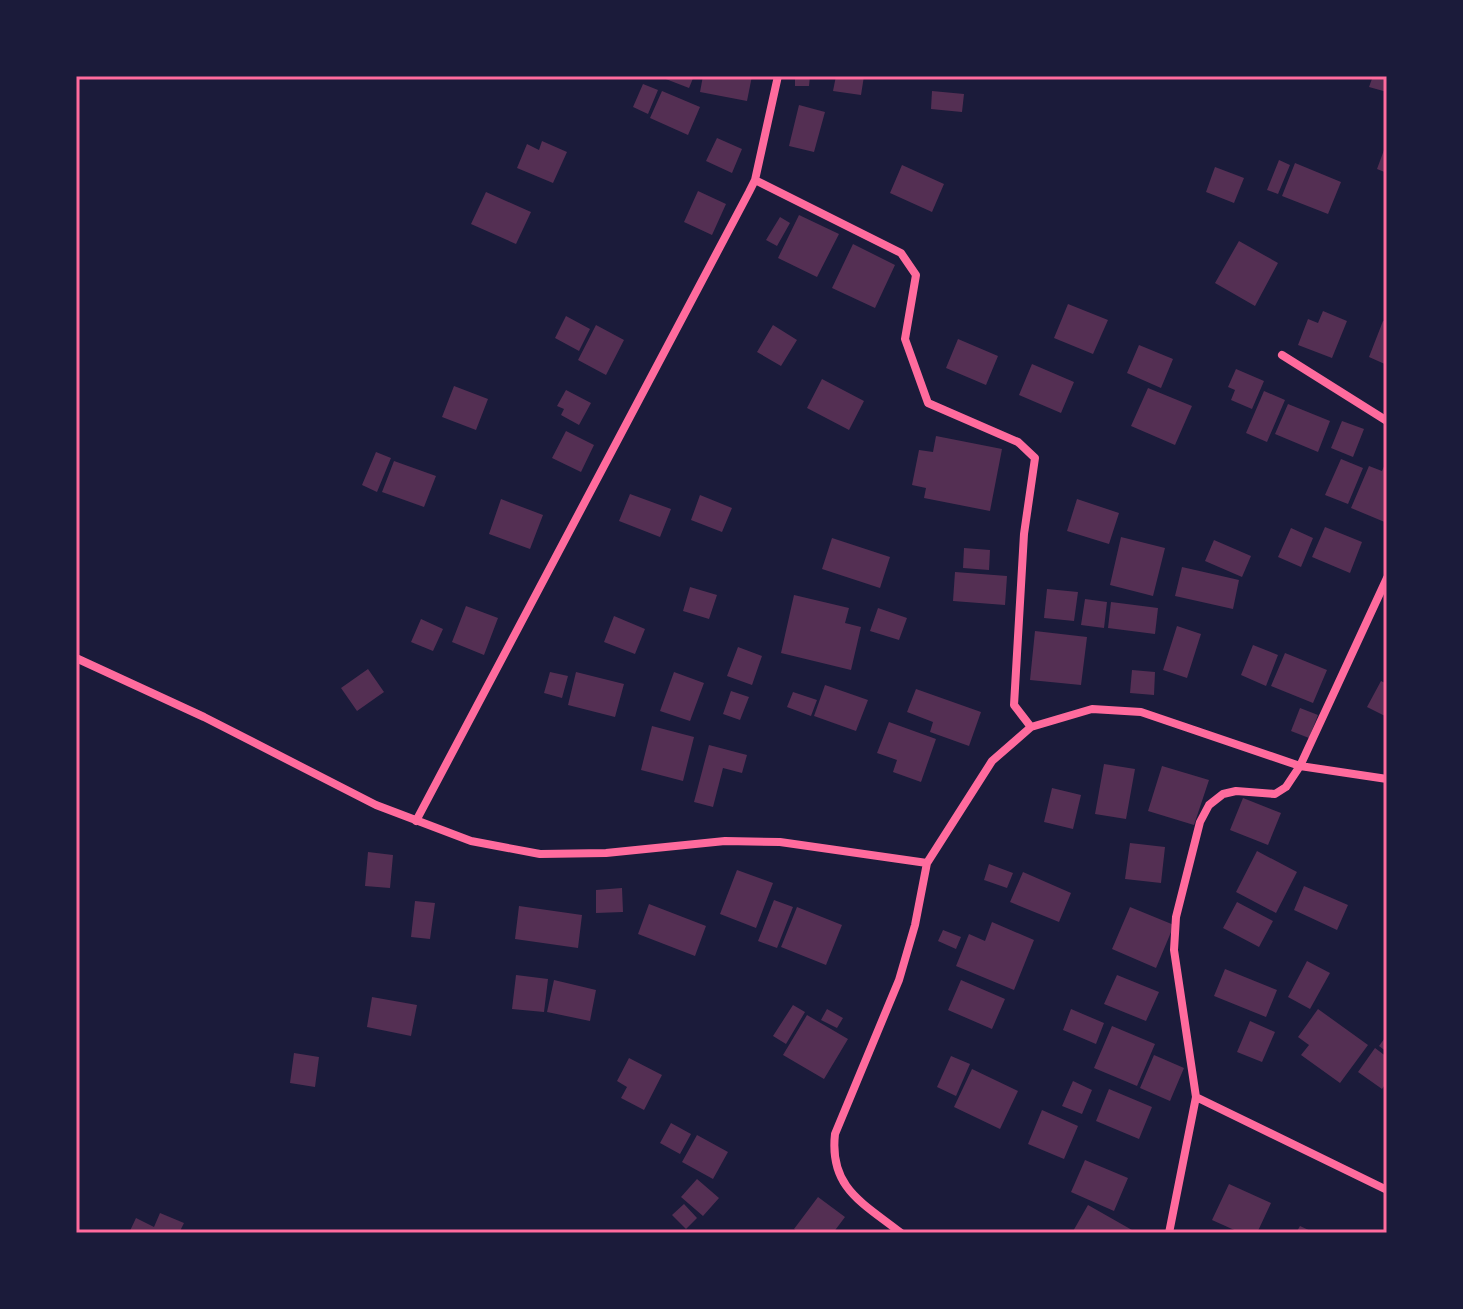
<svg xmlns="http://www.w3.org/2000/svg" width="1463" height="1309" viewBox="0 0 1463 1309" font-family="'Public Sans',sans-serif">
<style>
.building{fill:#542f53}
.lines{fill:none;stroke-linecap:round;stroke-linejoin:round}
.minor{stroke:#ff6b9d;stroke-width:8}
.neatline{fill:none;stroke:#ff6b9d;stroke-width:3}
</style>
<rect width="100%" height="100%" fill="#1b1b3a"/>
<path class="building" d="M 658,76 L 694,76 L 689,88 Z
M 703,76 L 752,76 L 747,101 L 700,92 Z
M 795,76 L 810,76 L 809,86 L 795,86 Z
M 836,76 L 864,76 L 861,95 L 833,91 Z
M 1373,76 L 1387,76 L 1387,92 L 1369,87 Z
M 643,84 L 658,90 L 648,114 L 633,107 Z
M 662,91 L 700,107 L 688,135 L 650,118 Z
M 932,91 L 964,94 L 962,112 L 931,109 Z
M 799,105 L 825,112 L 814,152 L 789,146 Z
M 717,138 L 742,149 L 732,173 L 706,161 Z
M 542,141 L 567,152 L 553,183 L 517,168 L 527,144 L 539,150 Z
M 1387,142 L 1387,173 L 1377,169 Z
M 1279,160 L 1290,165 L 1278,194 L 1267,190 Z
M 1295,163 L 1341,182 L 1328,214 L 1282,196 Z
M 902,165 L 944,184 L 932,212 L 890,193 Z
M 1215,167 L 1244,178 L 1234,203 L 1206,192 Z
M 698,191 L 726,204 L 712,235 L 684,222 Z
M 486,192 L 531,212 L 516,244 L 471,224 Z
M 799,215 L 839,234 L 817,277 L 778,258 Z
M 780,217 L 790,223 L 777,246 L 766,240 Z
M 1239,241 L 1278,263 L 1255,306 L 1215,283 Z
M 853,244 L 895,265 L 875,308 L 832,288 Z
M 1068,304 L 1108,320 L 1093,354 L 1054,338 Z
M 1323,311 L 1347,321 L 1332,358 L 1298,345 L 1308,319 L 1318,323 Z
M 566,316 L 590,329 L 579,351 L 555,338 Z
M 1383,321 L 1387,322 L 1387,365 L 1369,357 Z
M 596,325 L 624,340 L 606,375 L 578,360 Z
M 773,325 L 797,340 L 781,366 L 757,352 Z
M 958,339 L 998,356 L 986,385 L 946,368 Z
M 1139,345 L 1173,359 L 1161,388 L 1127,373 Z
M 1032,364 L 1074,382 L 1061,413 L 1019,395 Z
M 1236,369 L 1264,381 L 1252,409 L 1231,400 L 1235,390 L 1228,387 Z
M 822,379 L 864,401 L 849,430 L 807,408 Z
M 454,386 L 488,399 L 476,430 L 442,417 Z
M 1148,388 L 1192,406 L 1175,445 L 1131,426 Z
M 566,390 L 591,403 L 579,425 L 561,415 L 564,409 L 557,406 Z
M 1264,391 L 1285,400 L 1267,442 L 1246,433 Z
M 1288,404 L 1330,421 L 1318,452 L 1275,434 Z
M 1342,421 L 1364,429 L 1353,457 L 1331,448 Z
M 566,431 L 594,445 L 581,472 L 552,458 Z
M 936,436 L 1002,449 L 990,511 L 924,498 L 926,488 L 912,485 L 919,450 L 933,452 Z
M 376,452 L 391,458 L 377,492 L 362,485 Z
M 1341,459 L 1363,468 L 1348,504 L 1325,495 Z
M 1387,460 L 1387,523 L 1351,508 L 1369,466 L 1382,471 Z
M 394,461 L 436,476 L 424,507 L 382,492 Z
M 630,494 L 671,509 L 660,537 L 619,521 Z
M 700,495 L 732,508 L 722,532 L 691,520 Z
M 501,499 L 543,515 L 530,549 L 489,534 Z
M 1077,499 L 1119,513 L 1109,544 L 1067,531 Z
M 1325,527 L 1362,542 L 1350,573 L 1312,557 Z
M 1291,528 L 1313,538 L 1301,567 L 1278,557 Z
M 1121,537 L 1165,548 L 1153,596 L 1110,585 Z
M 832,538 L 890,557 L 880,588 L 822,569 Z
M 1214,540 L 1251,556 L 1242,577 L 1205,561 Z
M 964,548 L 990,550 L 989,570 L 963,568 Z
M 1182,567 L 1239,580 L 1233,609 L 1175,596 Z
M 955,572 L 1007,576 L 1005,605 L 953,601 Z
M 690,587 L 717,595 L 709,619 L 683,611 Z
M 1047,589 L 1078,592 L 1074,621 L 1044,618 Z
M 794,595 L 849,608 L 845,623 L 861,627 L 851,670 L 781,653 Z
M 1085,599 L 1107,602 L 1104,628 L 1081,625 Z
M 1111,602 L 1158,608 L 1155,634 L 1108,628 Z
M 466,606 L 498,618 L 484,655 L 452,642 Z
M 878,608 L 907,618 L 899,640 L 870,631 Z
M 614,616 L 645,629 L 635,654 L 604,642 Z
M 421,619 L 443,629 L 433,651 L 411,642 Z
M 1177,626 L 1201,634 L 1187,678 L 1163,670 Z
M 1035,631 L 1087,637 L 1081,685 L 1030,680 Z
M 1253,645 L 1278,655 L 1266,686 L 1241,675 Z
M 738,647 L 762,656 L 752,685 L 727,676 Z
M 1285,653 L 1327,670 L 1313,703 L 1271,686 Z
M 368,669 L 384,692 L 357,711 L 341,688 Z
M 1132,670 L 1155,672 L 1154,695 L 1130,693 Z
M 550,672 L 568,676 L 562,698 L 544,693 Z
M 576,672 L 624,684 L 615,717 L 568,705 Z
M 674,672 L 704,683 L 690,721 L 660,711 Z
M 1381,681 L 1387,684 L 1387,717 L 1367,707 Z
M 825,685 L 868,700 L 856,731 L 814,716 Z
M 916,689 L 981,712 L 969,746 L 930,732 L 933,722 L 907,712 Z
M 731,691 L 749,697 L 740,720 L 723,714 Z
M 793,692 L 817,700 L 811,716 L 787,707 Z
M 1300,708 L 1318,715 L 1309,738 L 1291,731 Z
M 889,722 L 936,739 L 921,782 L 893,772 L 897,760 L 877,753 Z
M 652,726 L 694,737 L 683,781 L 641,770 Z
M 709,745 L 747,755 L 742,773 L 723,768 L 713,807 L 694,802 Z
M 1104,764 L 1135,769 L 1126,819 L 1095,814 Z
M 1162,766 L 1209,780 L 1194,825 L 1148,811 Z
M 1052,788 L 1081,795 L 1073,829 L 1044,822 Z
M 1243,798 L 1281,813 L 1268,845 L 1230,830 Z
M 1130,843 L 1165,847 L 1161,883 L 1125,879 Z
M 1257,851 L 1297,872 L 1276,913 L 1236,892 Z
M 368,852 L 393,855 L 390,888 L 365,886 Z
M 989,864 L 1013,873 L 1007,888 L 984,880 Z
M 737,870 L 773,883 L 756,928 L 720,914 Z
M 1023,872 L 1071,893 L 1059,922 L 1010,902 Z
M 1304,886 L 1348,905 L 1337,930 L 1294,910 Z
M 622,888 L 623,912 L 596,913 L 596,890 Z
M 774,900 L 793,907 L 777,948 L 758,941 Z
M 415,901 L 435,903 L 430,939 L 411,937 Z
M 1237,902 L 1273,921 L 1259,947 L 1223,928 Z
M 649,904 L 706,926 L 695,956 L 638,934 Z
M 519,906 L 582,915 L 578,948 L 515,939 Z
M 797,907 L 842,925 L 826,965 L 781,947 Z
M 1130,907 L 1174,925 L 1156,968 L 1112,949 Z
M 992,922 L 1034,940 L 1014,990 L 956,966 L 969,934 L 985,941 Z
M 943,930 L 961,937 L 956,949 L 938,941 Z
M 1307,961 L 1330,973 L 1310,1009 L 1288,997 Z
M 1225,969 L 1277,990 L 1266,1017 L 1214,996 Z
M 516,975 L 548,979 L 544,1012 L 512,1009 Z
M 1117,975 L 1159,992 L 1146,1021 L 1104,1004 Z
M 554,980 L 596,990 L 590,1021 L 547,1012 Z
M 961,980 L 1005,999 L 992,1029 L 948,1010 Z
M 372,997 L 417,1005 L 411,1036 L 367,1027 Z
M 793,1005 L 805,1012 L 786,1044 L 773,1036 Z
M 827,1009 L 843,1018 L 837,1028 L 821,1020 Z
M 1071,1009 L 1104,1023 L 1096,1044 L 1063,1030 Z
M 1318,1009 L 1368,1045 L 1340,1083 L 1301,1055 L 1309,1045 L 1298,1037 Z
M 807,1015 L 848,1039 L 824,1079 L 783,1055 Z
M 1250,1021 L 1275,1032 L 1262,1062 L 1237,1052 Z
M 1112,1026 L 1155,1044 L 1137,1086 L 1094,1068 Z
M 1387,1035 L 1387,1052 L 1379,1046 Z
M 1375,1048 L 1387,1057 L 1387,1082 L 1382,1089 L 1358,1072 Z
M 294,1053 L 319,1057 L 315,1087 L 290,1083 Z
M 1154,1055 L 1184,1068 L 1170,1101 L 1140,1088 Z
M 951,1056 L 970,1064 L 956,1096 L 937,1087 Z
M 629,1058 L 662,1075 L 644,1110 L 621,1098 L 627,1087 L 617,1081 Z
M 972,1069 L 1018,1091 L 1000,1129 L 954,1107 Z
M 1073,1081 L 1092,1090 L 1082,1114 L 1062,1106 Z
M 1109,1089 L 1152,1107 L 1139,1139 L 1096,1121 Z
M 1042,1110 L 1078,1126 L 1064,1159 L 1028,1144 Z
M 671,1123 L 691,1134 L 680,1154 L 660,1143 Z
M 697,1135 L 728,1152 L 713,1179 L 682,1162 Z
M 1085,1160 L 1128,1178 L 1114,1211 L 1071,1192 Z
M 697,1179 L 719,1198 L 703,1216 L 681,1197 Z
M 1229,1184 L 1271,1203 L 1257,1233 L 1241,1233 L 1212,1220 Z
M 818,1197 L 845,1217 L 833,1233 L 800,1233 L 794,1229 Z
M 684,1204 L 697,1218 L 686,1229 L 672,1215 Z
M 1088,1205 L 1132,1230 L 1130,1233 L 1072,1233 Z
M 160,1213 L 184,1223 L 179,1233 L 129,1233 L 136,1218 L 154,1227 Z
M 1300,1226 L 1315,1233 L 1296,1233 Z"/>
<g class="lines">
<path class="minor" d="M 755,180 L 901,253 L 916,275 L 905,339 L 928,403 L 1018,442 L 1035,458 L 1024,534 L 1014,705 L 1031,727
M 1282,355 L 1387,421
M 76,658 L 204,717 L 376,805 L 471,841 L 540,854 L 606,853 L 725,841 L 780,842 L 927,863 L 992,761 L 1031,727 L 1092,709 L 1141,712 L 1300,766 L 1387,779
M 416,821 L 749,192 L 755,180 L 778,76
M 1196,1097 L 1387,1190
M 901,1233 C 863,1203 829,1188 835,1134 L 899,980 L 915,925 L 927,863
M 1169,1233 L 1196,1097 L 1174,950 L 1176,917 L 1200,822 L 1209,805 L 1223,794 L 1236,791 L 1275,794 L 1286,787 L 1300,766 L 1387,578"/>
</g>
<rect width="1463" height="1309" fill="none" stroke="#1b1b3a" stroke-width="156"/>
<rect x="78" y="78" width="1307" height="1153" class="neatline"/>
</svg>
